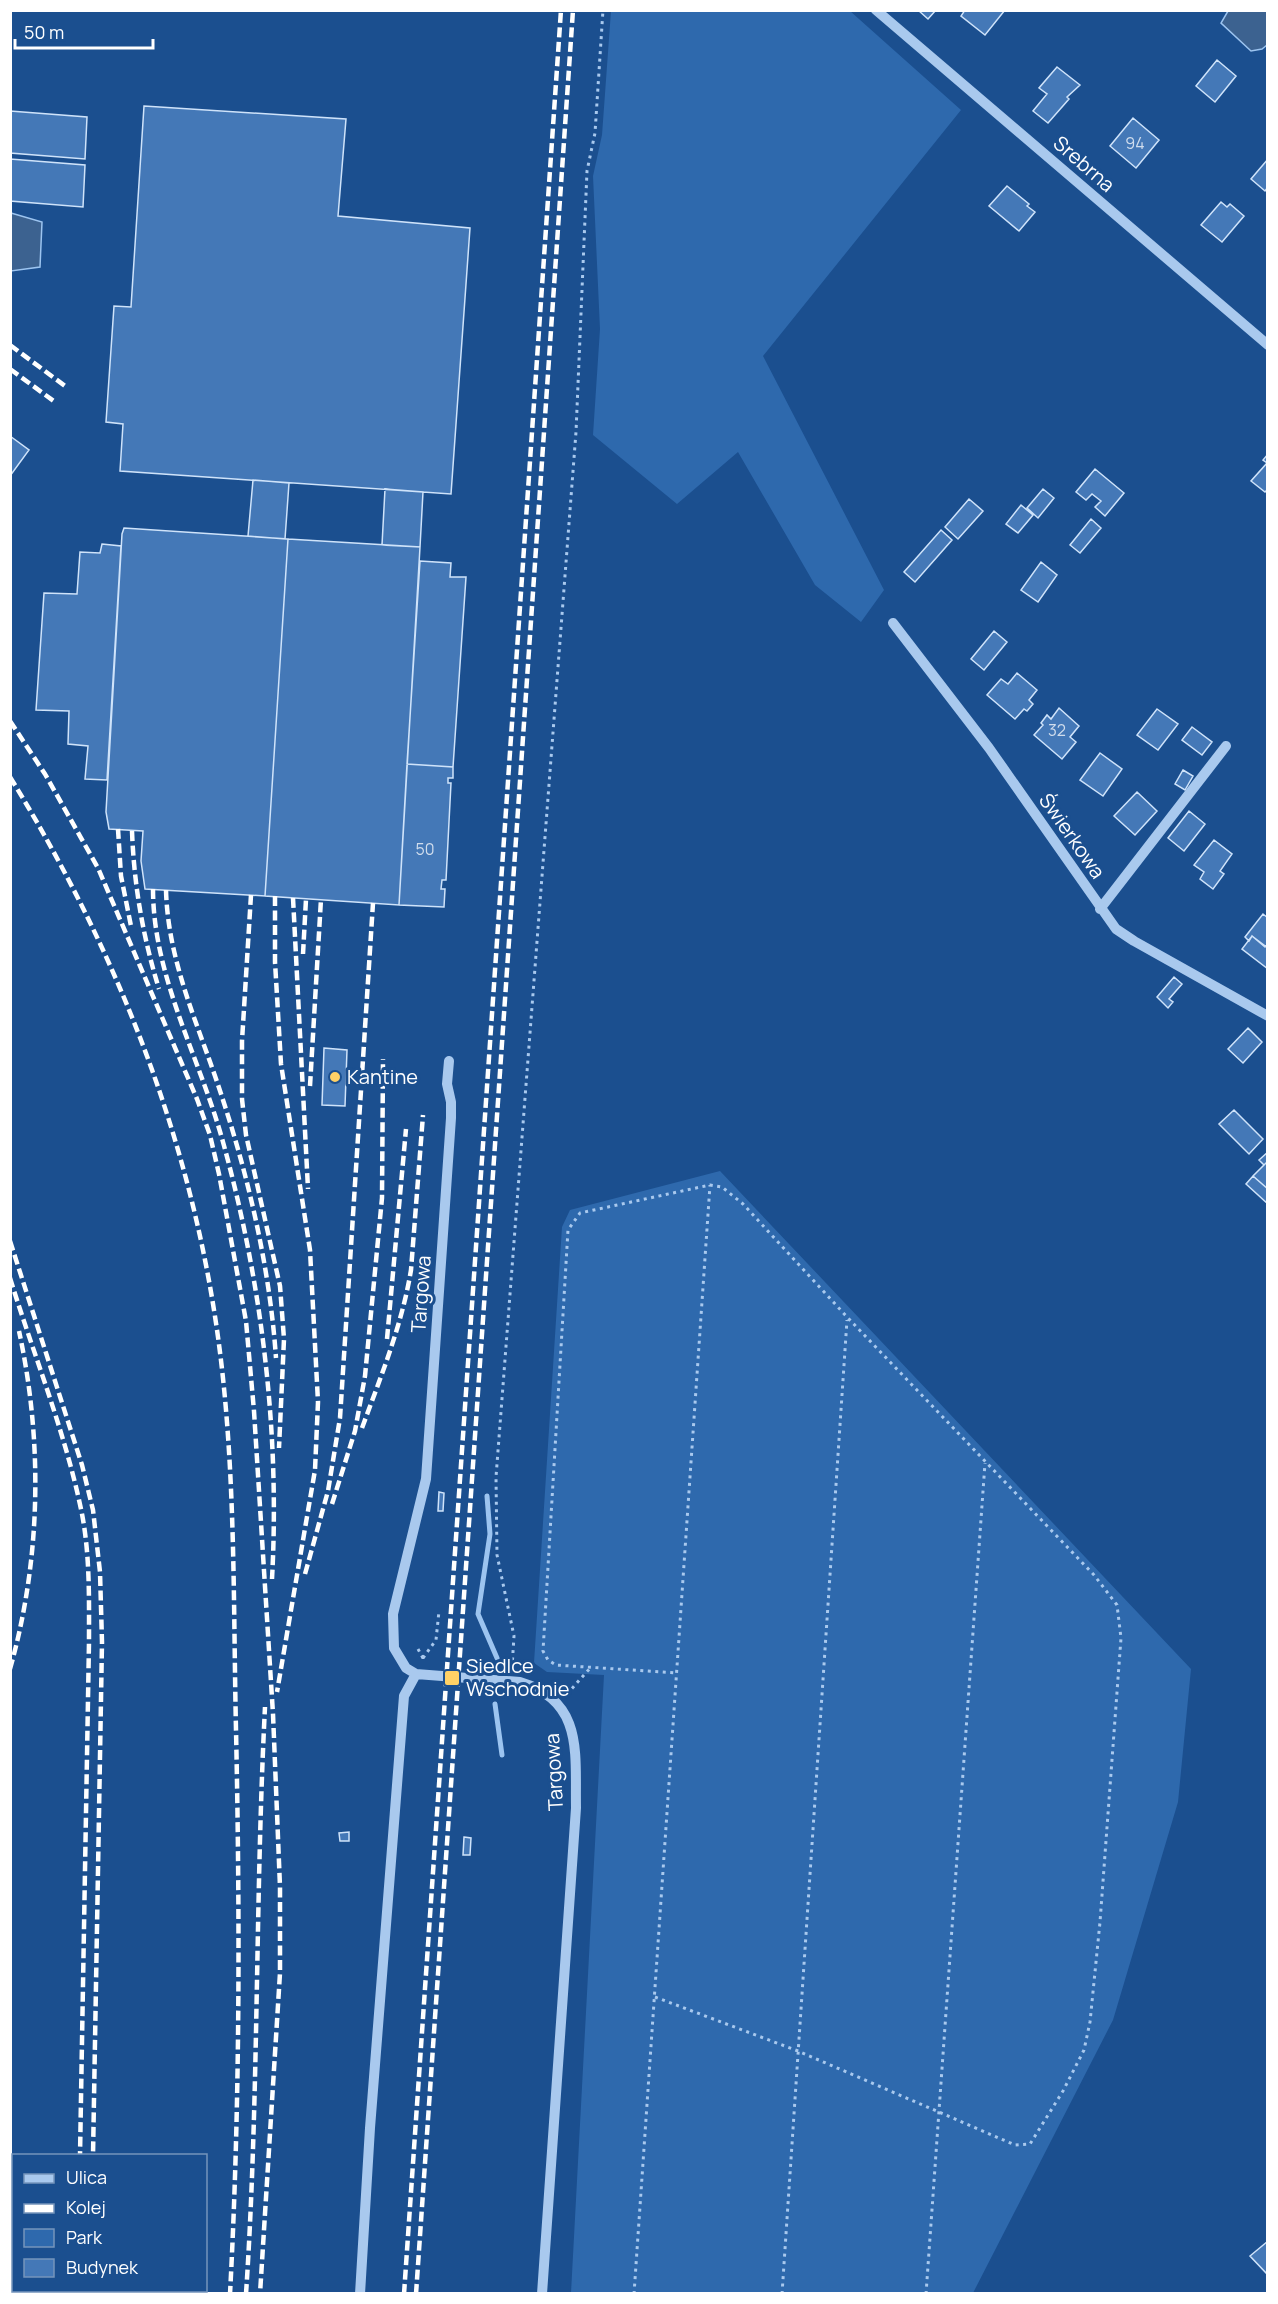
<svg xmlns="http://www.w3.org/2000/svg" width="1278" height="2304" viewBox="0 0 1278 2304" font-family="Manrope,sans-serif">
<style>
.green{fill:#2e69ad}
.water{fill:#3c6290;stroke:#9cc4f0;stroke-width:1.5}
.lines{fill:none;stroke-linecap:round;stroke-linejoin:round}
.stream{stroke:#9cc4f0;stroke-width:5}
.building{fill:#4478b7;stroke:#cfe3fa;stroke-width:1.5}
.path{stroke:#a9c9ee;stroke-width:3;stroke-dasharray:3 4.5;stroke-linecap:butt}
.minor{stroke:#a9c9ee;stroke-width:10}
.rail{stroke:#fff;stroke-width:4.5;stroke-dasharray:10 4.5;stroke-linecap:butt}
.poi-dot{fill:#ffd166;stroke:#1b4f8f;stroke-width:2}
.labels{text-anchor:middle;stroke-width:6;stroke-linejoin:round;paint-order:stroke}
.number-label{font-size:16px;fill:#d0dded}
.street-label{font-size:20px;fill:#fff;stroke:#1b4f8f}
.poi-label{font-size:20px;fill:#fff;stroke:#1b4f8f;text-anchor:start}
</style>
<rect width="100%" height="100%" fill="#1b4f8f"/>
<path class="green" d="M 611,11 L 850,11 L 961,110 L 763,356 L 884,590 L 861,622 L 815,585 L 738,452 L 677,504 L 593,435 L 600,329 L 593,176 L 602,135 Z
M 720,1171 L 1191,1669 L 1178,1802 L 1113,2020 L 973,2293 L 571,2293 L 604,1675 L 547,1672 L 534,1663 L 562,1227 L 570,1210 Z"/>
<path class="water" d="M 1228,11 L 1267,11 L 1267,45 L 1262,49 L 1251,51 L 1221,23 Z
M 11,213 L 42,222 L 40,267 L 11,271 Z"/>
<g class="lines">
<path class="stream" d="M 487,1496 L 490,1534 L 478,1614 L 497,1658
M 495,1704 L 502,1755"/>
</g>
<path class="building" d="M 918,10 L 936,10 L 928,19 Z
M 965,10 L 1005,10 L 985,35 L 961,16 Z
M 1217,60 L 1236,76 L 1215,102 L 1196,86 Z
M 1057,67 L 1080,85 L 1067,97 L 1069,99 L 1048,123 L 1033,111 L 1047,94 L 1039,88 Z
M 144,106 L 346,119 L 338,216 L 470,228 L 451,494 L 120,471 L 123,424 L 106,422 L 114,306 L 131,307 Z
M 10,111 L 87,117 L 85,159 L 10,153 Z
M 1133,118 L 1159,140 L 1136,168 L 1110,146 Z
M 10,159 L 85,165 L 83,207 L 10,201 Z
M 1268,159 L 1268,187 L 1265,191 L 1251,179 Z
M 1007,186 L 1029,204 L 1027,206 L 1035,212 L 1019,231 L 989,206 Z
M 1221,202 L 1227,207 L 1230,204 L 1244,216 L 1222,242 L 1201,225 Z
M 10,436 L 29,450 L 10,476 Z
M 1268,454 L 1268,489 L 1265,492 L 1251,481 L 1267,463 L 1263,460 Z
M 1095,469 L 1124,493 L 1105,516 L 1095,507 L 1101,501 L 1092,494 L 1086,500 L 1076,492 Z
M 253,480 L 289,483 L 285,539 L 248,536 Z
M 385,489 L 423,492 L 420,547 L 382,545 Z
M 1043,489 L 1054,498 L 1038,518 L 1027,508 Z
M 969,499 L 983,511 L 958,539 L 945,527 Z
M 1021,505 L 1033,515 L 1018,533 L 1006,524 Z
M 1091,519 L 1101,528 L 1080,553 L 1070,545 Z
M 124,528 L 288,539 L 265,896 L 145,889 L 141,861 L 143,831 L 109,829 L 106,812 L 122,534 Z
M 941,530 L 952,540 L 915,582 L 904,572 Z
M 288,539 L 420,547 L 399,905 L 265,896 Z
M 102,544 L 121,546 L 107,780 L 85,779 L 88,746 L 68,744 L 69,711 L 36,710 L 44,593 L 77,594 L 80,552 L 100,553 Z
M 420,561 L 451,563 L 450,577 L 466,577 L 453,767 L 407,764 Z
M 1041,562 L 1057,575 L 1038,602 L 1021,590 Z
M 994,631 L 1007,642 L 984,670 L 971,659 Z
M 1017,673 L 1037,690 L 1029,700 L 1033,704 L 1027,711 L 1024,709 L 1015,719 L 987,695 L 1001,679 L 1008,684 Z
M 1059,708 L 1079,726 L 1070,737 L 1076,742 L 1062,759 L 1034,735 L 1043,725 L 1041,723 L 1047,715 L 1051,719 Z
M 1157,709 L 1178,724 L 1158,750 L 1137,735 Z
M 1192,727 L 1212,742 L 1202,755 L 1182,740 Z
M 1100,753 L 1122,769 L 1103,796 L 1080,780 Z
M 407,764 L 453,767 L 453,778 L 448,778 L 448,783 L 451,783 L 446,880 L 442,880 L 441,889 L 445,889 L 444,907 L 399,905 Z
M 1183,770 L 1193,776 L 1185,790 L 1175,784 Z
M 1137,792 L 1157,811 L 1135,835 L 1114,816 Z
M 1189,811 L 1205,824 L 1184,851 L 1168,838 Z
M 1214,840 L 1232,854 L 1220,871 L 1224,874 L 1213,889 L 1200,879 L 1204,872 L 1194,865 Z
M 1263,914 L 1268,918 L 1268,944 L 1265,947 L 1252,936 L 1249,941 L 1245,937 Z
M 1252,936 L 1268,948 L 1268,969 L 1242,949 Z
M 1174,977 L 1182,984 L 1169,999 L 1173,1002 L 1168,1008 L 1157,997 Z
M 1248,1028 L 1262,1042 L 1243,1063 L 1228,1049 Z
M 324,1048 L 347,1050 L 345,1106 L 322,1105 Z
M 1234,1110 L 1263,1139 L 1249,1154 L 1219,1124 Z
M 1268,1152 L 1268,1161 L 1264,1165 L 1259,1160 Z
M 1268,1161 L 1268,1189 L 1253,1176 Z
M 1253,1176 L 1268,1189 L 1268,1204 L 1246,1184 Z
M 439,1492 L 444,1493 L 443,1511 L 438,1511 Z
M 349,1832 L 349,1841 L 340,1841 L 339,1833 Z
M 464,1837 L 471,1838 L 470,1855 L 463,1855 Z
M 1268,2241 L 1268,2275 L 1250,2256 Z"/>
<g class="lines">
<path class="path" d="M 418,1649 L 424,1660
M 423,1658 L 436,1640 L 439,1611
M 512,1668 L 514,1636 L 497,1555 L 496,1477 L 576,432 L 587,171 L 595,133 L 603,10
M 567,1694 L 592,1666
M 655,1997 L 798,2051 L 1015,2145 L 1030,2144 L 1063,2091 L 1084,2050 L 1090,2022 L 1100,1922 L 1121,1638 L 1117,1605 L 1094,1575 L 848,1318 L 743,1204 L 722,1187 L 710,1185 L 580,1213 L 568,1230 L 543,1651 L 548,1660 L 556,1665 L 676,1673
M 634,2294 L 710,1185
M 782,2294 L 847,1320
M 926,2294 L 985,1463"/>
<path class="minor" d="M 876,10 L 1268,345
M 893,623 L 989,748 L 1116,929 L 1134,941 L 1268,1016
M 1100,909 L 1226,746
M 449,1061 L 447,1084 L 451,1102 L 451,1118 L 426,1479 L 393,1614 L 394,1648 L 406,1668 L 416,1674 L 520,1682 C 584,1701 575,1753 576,1808 L 542,2294
M 360,2294 L 370,2128 L 404,1696 L 416,1674"/>
<path class="rail" d="M 10,345 L 65,386
M 10,369 L 55,402
M 10,721 L 45,774 L 98,868 L 197,1099 L 210,1135 L 219,1174 L 246,1321 L 254,1411 L 273,1714 L 280,1887 L 280,1973 L 260,2294
M 10,777 C 113,944 187,1128 216,1323 C 236,1457 233,1595 236,1730 C 240,1918 240,2105 230,2294
M 118,829 L 121,876 L 131,926
M 132,831 C 134,886 143,937 159,989
M 153,889 C 153,977 200,1058 223,1142 C 262,1283 280,1433 272,1579
M 166,890 C 168,965 201,1030 223,1100 C 250,1183 270,1271 276,1358
M 251,895 L 242,1041 L 242,1099 L 246,1135 L 280,1286 L 284,1339 L 279,1448
M 275,896 L 275,962 L 281,1064 L 310,1250 L 318,1402 L 315,1470 L 277,1692
M 293,898 L 308,1189
M 303,954 L 306,899
M 310,1086 L 321,899
M 10,1241 L 82,1465 L 93,1510 L 100,1572 L 102,1642 L 93,2156
M 10,1278 C 34,1356 66,1434 82,1514 C 90,1556 89,1599 89,1642 L 80,2156
M 387,1339 L 406,1129
M 362,1428 C 381,1376 402,1325 411,1270 L 423,1115
M 332,1504 L 355,1431 L 365,1376 L 382,1198 L 383,1059
M 305,1574 L 328,1491 L 340,1418 L 373,903
M 10,1669 C 41,1559 43,1442 19,1331
M 77,2294 L 77,2290
M 90,2294 L 90,2290
M 246,2294 C 259,2098 255,1903 265,1707
M 404,2294 L 561,10
M 416,2294 L 573,10"/>
</g>
<g class="poi-dot">
<circle cx="335" cy="1077" r="6"/>
<rect x="444" y="1670" width="16" height="16" rx="3"/>
</g>
<g class="labels">
<g class="number-label">
<text x="1135" y="149">94</text>
<text x="1057" y="736">32</text>
<text x="425" y="855">50</text>
</g>
<g class="street-label">
<text transform="translate(1084 164) rotate(41)" y="7">Srebrna</text>
<text transform="translate(1072 836) rotate(55)" y="7">Świerkowa</text>
<text transform="translate(421 1294) rotate(-86)" y="7">Targowa</text>
<text transform="translate(554 1772) rotate(-93)" y="7">Targowa</text>
</g>
<g class="poi-label">
<text x="347" y="1084">Kantine</text>
<text x="466" y="1673">Siedlce<tspan x="466" dy="23">Wschodnie</tspan></text>
</g>
</g>
<rect width="1278" height="2304" fill="none" stroke="#ffffff" stroke-width="24"/>
<rect x="12" y="2154" width="195" height="138" fill="#1b4f8f" stroke="#7695bc" stroke-width="1.5"/>
<rect x="24" y="2174" width="30" height="9" fill="#a9c9ee" stroke="#7695bc" stroke-width="1.5"/>
<text x="66" y="2184" font-size="18" fill="#ffffff">Ulica</text>
<rect x="24" y="2204" width="30" height="9" fill="#ffffff" stroke="#7695bc" stroke-width="1.5"/>
<text x="66" y="2214" font-size="18" fill="#ffffff">Kolej</text>
<rect x="24" y="2229" width="30" height="18" fill="#2e69ad" stroke="#7695bc" stroke-width="1.5"/>
<text x="66" y="2244" font-size="18" fill="#ffffff">Park</text>
<rect x="24" y="2259" width="30" height="18" fill="#4478b7" stroke="#7695bc" stroke-width="1.5"/>
<text x="66" y="2274" font-size="18" fill="#ffffff">Budynek</text>
<path d="M15 39v9h138v-9" fill="none" stroke="#ffffff" stroke-width="3"/>
<text x="24" y="39" font-size="18" fill="#ffffff" stroke="#1b4f8f" stroke-width="4.5" paint-order="stroke">50 m</text>
</svg>
